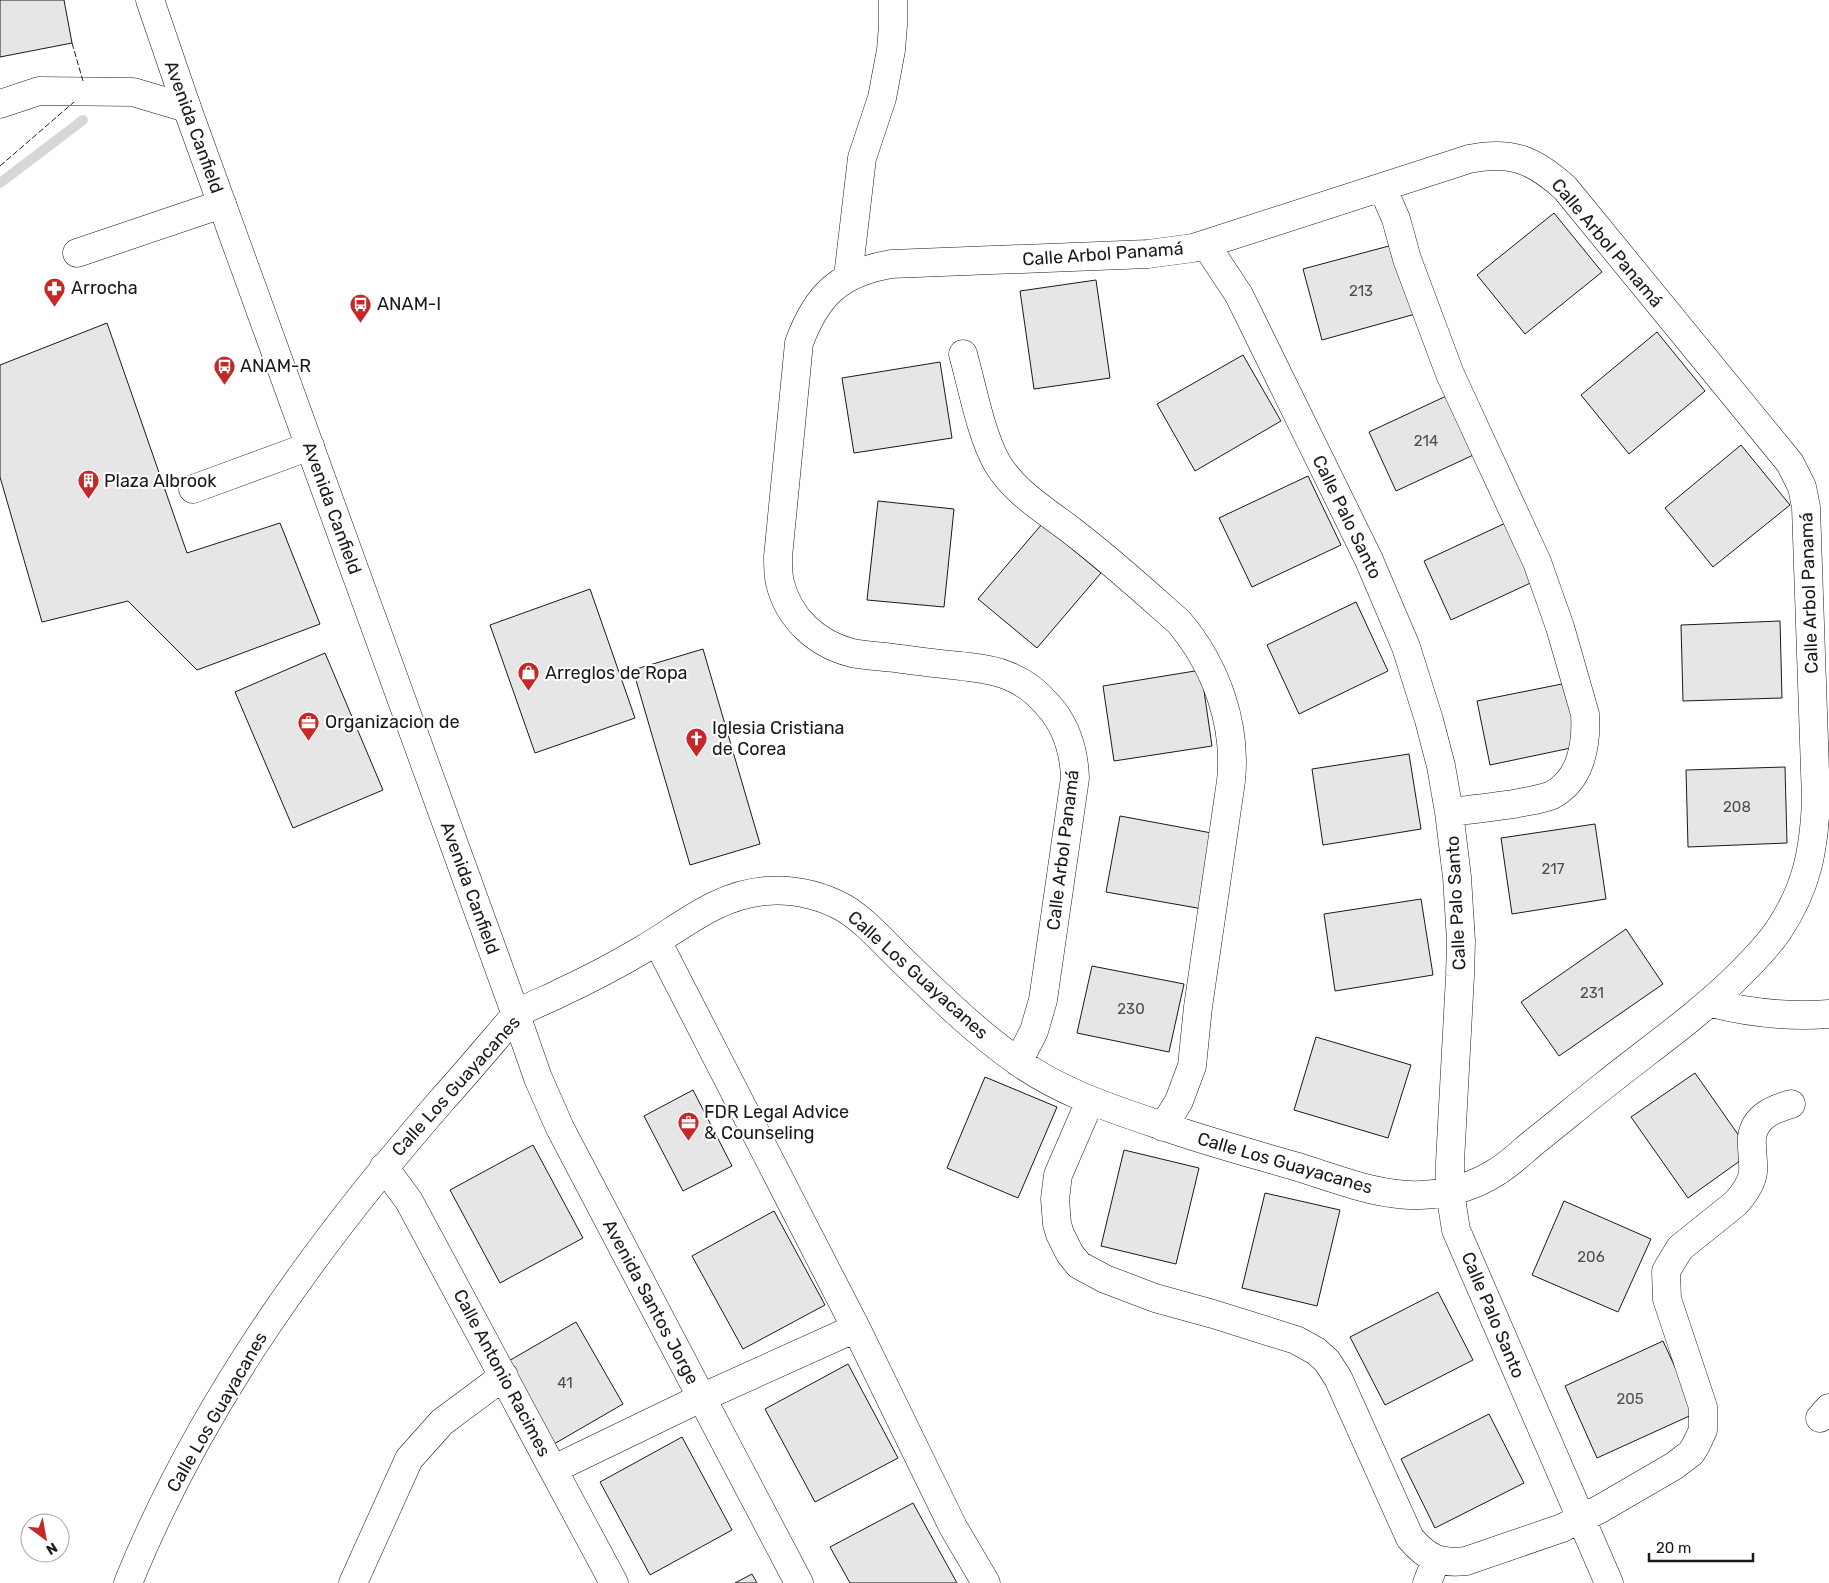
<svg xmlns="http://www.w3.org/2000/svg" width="1829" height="1583" viewBox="0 0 1829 1583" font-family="Rubik,sans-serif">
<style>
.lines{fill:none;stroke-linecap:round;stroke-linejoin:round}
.stream{stroke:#d7d7d7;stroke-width:10}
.building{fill:#e6e6e6;stroke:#1a1a1a}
.minor-casing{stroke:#1a1a1a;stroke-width:29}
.major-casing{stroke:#1a1a1a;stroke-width:29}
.minor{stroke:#fff;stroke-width:28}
.major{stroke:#fff;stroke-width:28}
.fence{stroke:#1a1a1a;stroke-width:1;stroke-dasharray:6 2.5;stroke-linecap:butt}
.labels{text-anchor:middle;stroke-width:4;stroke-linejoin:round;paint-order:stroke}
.number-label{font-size:15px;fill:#4d4d4d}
.street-label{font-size:18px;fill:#1a1a1a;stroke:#fff}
.poi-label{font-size:18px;fill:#1a1a1a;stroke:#fff;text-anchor:start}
</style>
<rect width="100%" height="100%" fill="#fff"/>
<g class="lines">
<path class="stream" d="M 0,183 L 83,120"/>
</g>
<path class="building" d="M 0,0 L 64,0 L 72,43 L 0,57 Z
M 1554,213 L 1602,272 L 1525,334 L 1477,275 Z
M 1400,243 L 1419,313 L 1322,340 L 1303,269 Z
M 1096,280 L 1110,378 L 1034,389 L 1020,291 Z
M 107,323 L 187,553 L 280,523 L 320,624 L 197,670 L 128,601 L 42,622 L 0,477 L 0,365 Z
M 1657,332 L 1705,391 L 1629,454 L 1581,395 Z
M 1243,355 L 1281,421 L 1195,471 L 1157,404 Z
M 940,362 L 952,438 L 854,453 L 842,378 Z
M 1457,391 L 1484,450 L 1396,491 L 1369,432 Z
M 1741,445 L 1790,505 L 1713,567 L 1665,508 Z
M 1308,476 L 1341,545 L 1252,587 L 1219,518 Z
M 878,501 L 954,509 L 944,607 L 867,600 Z
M 1512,520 L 1539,579 L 1451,620 L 1424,561 Z
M 1042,524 L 1101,573 L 1037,648 L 978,599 Z
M 590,589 L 635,718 L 535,753 L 490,625 Z
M 1356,602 L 1388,671 L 1299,714 L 1267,645 Z
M 1780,621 L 1782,698 L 1683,701 L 1681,625 Z
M 703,649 L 760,844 L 690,865 L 633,670 Z
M 325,653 L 383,790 L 293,828 L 235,692 Z
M 1201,670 L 1212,746 L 1114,761 L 1103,686 Z
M 1572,682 L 1585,745 L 1490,765 L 1477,701 Z
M 1409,754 L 1421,829 L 1323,845 L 1312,769 Z
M 1785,767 L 1787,843 L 1688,847 L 1686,770 Z
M 1120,816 L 1217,834 L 1203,909 L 1106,892 Z
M 1595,824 L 1606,899 L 1512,914 L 1501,838 Z
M 1421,899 L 1433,975 L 1335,991 L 1324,914 Z
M 1626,929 L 1663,984 L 1559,1056 L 1521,1002 Z
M 1092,966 L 1184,984 L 1169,1052 L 1077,1033 Z
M 1316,1037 L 1411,1065 L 1388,1138 L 1294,1110 Z
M 1695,1073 L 1751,1153 L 1688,1198 L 1631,1117 Z
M 985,1077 L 1057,1107 L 1018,1198 L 947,1168 Z
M 693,1090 L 732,1166 L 683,1191 L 644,1116 Z
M 533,1145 L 583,1238 L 500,1283 L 450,1190 Z
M 1124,1150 L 1199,1168 L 1176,1264 L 1101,1246 Z
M 1265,1193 L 1340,1210 L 1317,1306 L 1242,1288 Z
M 1564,1201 L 1651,1239 L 1618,1312 L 1532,1275 Z
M 774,1211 L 825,1305 L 743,1349 L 692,1256 Z
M 1438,1292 L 1473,1360 L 1385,1405 L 1350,1337 Z
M 576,1322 L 623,1404 L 554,1444 L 507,1362 Z
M 1663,1341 L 1696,1413 L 1597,1458 L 1565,1386 Z
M 848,1364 L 898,1458 L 815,1502 L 765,1409 Z
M 1489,1414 L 1524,1483 L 1435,1528 L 1401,1459 Z
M 682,1437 L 732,1530 L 650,1575 L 600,1482 Z
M 913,1503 L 957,1583 L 850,1583 L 830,1547 Z
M 752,1574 L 757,1583 L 735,1583 Z"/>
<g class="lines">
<defs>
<path id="minor" d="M 0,104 L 39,91 L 133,92 L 187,108
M 1382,187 L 1396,219 L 1407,259 L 1450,374 L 1537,562 L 1560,627 L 1585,714 C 1587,744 1581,780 1552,795 C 1540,800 1527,801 1514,804 C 1492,807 1471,810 1449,812
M 1206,245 L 1239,295 L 1369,560 L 1406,647 L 1429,720 L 1441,766 L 1449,812 L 1457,877 L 1461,941 L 1460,976 L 1450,1162 L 1450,1192 L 1456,1230 L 1609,1583
M 77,253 L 222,204
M 848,277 L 862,158 L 882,98 L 891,50 L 893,25 L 893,0
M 963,354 C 972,386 981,435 997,463 C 1015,493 1045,510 1072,531 C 1109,559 1144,591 1179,622 C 1216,666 1237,724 1231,781 L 1198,1007 L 1192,1066 L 1179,1101 L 1163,1127
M 193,489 L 310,446
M 657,941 L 856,1328 L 953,1527 L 986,1583
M 1711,1003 C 1750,1013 1789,1017 1829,1014
M 1090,1101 L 1058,1175 L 1055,1199 L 1057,1224 L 1060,1234 L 1070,1254 L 1079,1265 L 1105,1279 L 1155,1298 L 1213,1314 L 1296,1340 L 1316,1351 L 1327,1361 L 1338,1378 L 1410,1538 C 1427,1558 1439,1564 1466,1561 L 1562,1528 L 1600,1509 L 1674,1466 L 1691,1453 L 1696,1445 L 1703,1430 L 1703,1407 L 1667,1299 L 1666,1271 L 1680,1248 L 1736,1203 C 1743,1195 1752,1183 1753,1172 C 1754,1161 1751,1148 1752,1137 C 1755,1116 1774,1109 1791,1104
M 384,1167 L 409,1201 L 614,1583
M 1820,1418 L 1829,1408
M 554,1469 L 701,1398 L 856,1328
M 128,1583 C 201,1403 315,1246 442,1100 C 460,1080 478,1059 495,1039 C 502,1031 510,1020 519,1013 C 531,1005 547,1000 560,993 C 588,980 615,966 642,950 C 683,926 717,895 766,891 C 793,889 820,895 844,908 C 867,922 885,944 904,962 C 940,997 976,1032 1017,1061 C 1059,1091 1106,1107 1154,1123 C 1201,1140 1250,1153 1298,1167 C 1337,1179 1380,1197 1421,1195 C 1448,1194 1475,1186 1498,1171 C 1511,1163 1522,1152 1534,1142 C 1558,1123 1582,1103 1606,1084 C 1651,1048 1699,1015 1740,974 C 1754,960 1767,947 1778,931 C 1807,888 1814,850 1816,800 L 1806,507 L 1802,487 L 1790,463 L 1565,188 C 1534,160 1511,150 1469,159 L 1193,248 L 1148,254 L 891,264 C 840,273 817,294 799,343 L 778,557 C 778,565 778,575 780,583 C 789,619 817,644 852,653 C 866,656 880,656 894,658 C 916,661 939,664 961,666 C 976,668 992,669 1006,675 C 1022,681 1035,690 1046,703 C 1066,724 1074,750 1075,778 L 1043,1000 L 1034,1031 L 1018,1062
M 353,1583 L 409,1459 L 442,1422 L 504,1376
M 1427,1583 L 1436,1560"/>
<path id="major" d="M 150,0 L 187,108 L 516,1015 L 538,1078 L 560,1128 L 799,1583"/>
</defs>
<use href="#minor" class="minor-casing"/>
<use href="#major" class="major-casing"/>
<use href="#minor" class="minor"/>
<use href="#major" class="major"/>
<path class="fence" d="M 72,43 L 83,81
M 0,166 L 74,102"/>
</g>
<defs>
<symbol id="pharmacy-pin" viewBox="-11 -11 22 30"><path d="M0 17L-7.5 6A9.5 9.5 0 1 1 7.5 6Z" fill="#c62828" stroke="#fff"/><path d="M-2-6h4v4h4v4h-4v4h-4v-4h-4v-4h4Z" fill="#fff"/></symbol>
<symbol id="bus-pin" viewBox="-11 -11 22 30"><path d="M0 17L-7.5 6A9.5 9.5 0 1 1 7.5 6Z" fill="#c62828" stroke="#fff"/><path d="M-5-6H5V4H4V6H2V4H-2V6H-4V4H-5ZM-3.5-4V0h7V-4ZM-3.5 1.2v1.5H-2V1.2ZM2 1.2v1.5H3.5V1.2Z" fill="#fff"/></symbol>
<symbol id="building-pin" viewBox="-11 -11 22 30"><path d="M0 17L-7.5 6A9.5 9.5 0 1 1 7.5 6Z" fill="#c62828" stroke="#fff"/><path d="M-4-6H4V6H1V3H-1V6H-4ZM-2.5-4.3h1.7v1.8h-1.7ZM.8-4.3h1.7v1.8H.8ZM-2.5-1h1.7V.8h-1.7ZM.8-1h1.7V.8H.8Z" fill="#fff"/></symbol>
<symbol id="shop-pin" viewBox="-11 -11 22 30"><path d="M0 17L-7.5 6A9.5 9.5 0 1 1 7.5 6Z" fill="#c62828" stroke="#fff"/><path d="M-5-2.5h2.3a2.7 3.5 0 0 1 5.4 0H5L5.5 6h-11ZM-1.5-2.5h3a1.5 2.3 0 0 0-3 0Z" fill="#fff"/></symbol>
<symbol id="office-pin" viewBox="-11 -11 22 30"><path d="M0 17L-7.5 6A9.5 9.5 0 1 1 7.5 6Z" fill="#c62828" stroke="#fff"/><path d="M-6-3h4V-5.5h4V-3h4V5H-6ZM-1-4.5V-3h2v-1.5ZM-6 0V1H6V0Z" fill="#fff"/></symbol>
<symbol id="church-pin" viewBox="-11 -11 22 30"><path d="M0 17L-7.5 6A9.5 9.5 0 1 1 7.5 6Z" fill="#c62828" stroke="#fff"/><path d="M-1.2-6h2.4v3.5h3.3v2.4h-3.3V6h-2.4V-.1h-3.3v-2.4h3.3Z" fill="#fff"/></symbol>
</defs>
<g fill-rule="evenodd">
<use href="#pharmacy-pin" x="42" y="276" width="25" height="34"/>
<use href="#bus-pin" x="348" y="292" width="25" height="34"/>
<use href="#bus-pin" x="212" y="354" width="25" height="34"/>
<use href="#building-pin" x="76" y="468" width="25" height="34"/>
<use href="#shop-pin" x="516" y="660" width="25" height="34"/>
<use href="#office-pin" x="296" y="710" width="25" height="34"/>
<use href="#church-pin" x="684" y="726" width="25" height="34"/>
<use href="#office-pin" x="676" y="1110" width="25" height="34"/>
</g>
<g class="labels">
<g class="number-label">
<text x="1361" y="296">213</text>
<text x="1426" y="446">214</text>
<text x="1737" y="812">208</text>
<text x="1553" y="874">217</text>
<text x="1592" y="998">231</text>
<text x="1131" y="1014">230</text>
<text x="1591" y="1262">206</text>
<text x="565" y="1388">41</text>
<text x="1630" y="1404">205</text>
</g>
<g class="street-label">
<text transform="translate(194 127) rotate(70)" y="6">Avenida Canfield</text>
<text transform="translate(1607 243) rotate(50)" y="6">Calle Arbol Panamá</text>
<text transform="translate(1103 254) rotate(-4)" y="6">Calle Arbol Panamá</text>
<text transform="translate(332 508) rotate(70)" y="6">Avenida Canfield</text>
<text transform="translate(1347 517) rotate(64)" y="6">Calle Palo Santo</text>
<text transform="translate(1809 593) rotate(-92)" y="6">Calle Arbol Panamá</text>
<text transform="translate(1063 850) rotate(-83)" y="6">Calle Arbol Panamá</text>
<text transform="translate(470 888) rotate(70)" y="6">Avenida Canfield</text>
<text transform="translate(1456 903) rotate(-93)" y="6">Calle Palo Santo</text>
<text transform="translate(918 975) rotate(42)" y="6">Calle Los Guayacanes</text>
<text transform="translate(456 1086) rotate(-48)" y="6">Calle Los Guayacanes</text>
<text transform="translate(1285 1163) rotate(16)" y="6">Calle Los Guayacanes</text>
<text transform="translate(651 1302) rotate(62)" y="6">Avenida Santos Jorge</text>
<text transform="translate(1493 1315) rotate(67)" y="6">Calle Palo Santo</text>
<text transform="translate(502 1373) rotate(62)" y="6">Calle Antonio Racimes</text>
<text transform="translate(217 1412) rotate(-60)" y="6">Calle Los Guayacanes</text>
</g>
<g class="poi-label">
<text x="71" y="294">Arrocha</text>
<text x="377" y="310">ANAM-I</text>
<text x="240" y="372">ANAM-R</text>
<text x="104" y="487">Plaza Albrook</text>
<text x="545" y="679">Arreglos de Ropa</text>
<text x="325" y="728">Organizacion de</text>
<text x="712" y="734">Iglesia Cristiana<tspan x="712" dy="21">de Corea</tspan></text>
<text x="704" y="1118">FDR Legal Advice<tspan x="704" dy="21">&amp; Counseling</tspan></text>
</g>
</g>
<g transform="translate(45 1538) rotate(148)"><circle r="24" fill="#ffffff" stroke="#a3a3a3"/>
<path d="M0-4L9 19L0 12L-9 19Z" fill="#c62828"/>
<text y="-8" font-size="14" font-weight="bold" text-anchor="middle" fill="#1a1a1a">N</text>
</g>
<path d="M1649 1553v8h104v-8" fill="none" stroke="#1a1a1a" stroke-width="2.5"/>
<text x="1656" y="1553" font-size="15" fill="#1a1a1a" stroke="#ffffff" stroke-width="4" paint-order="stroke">20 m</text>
</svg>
